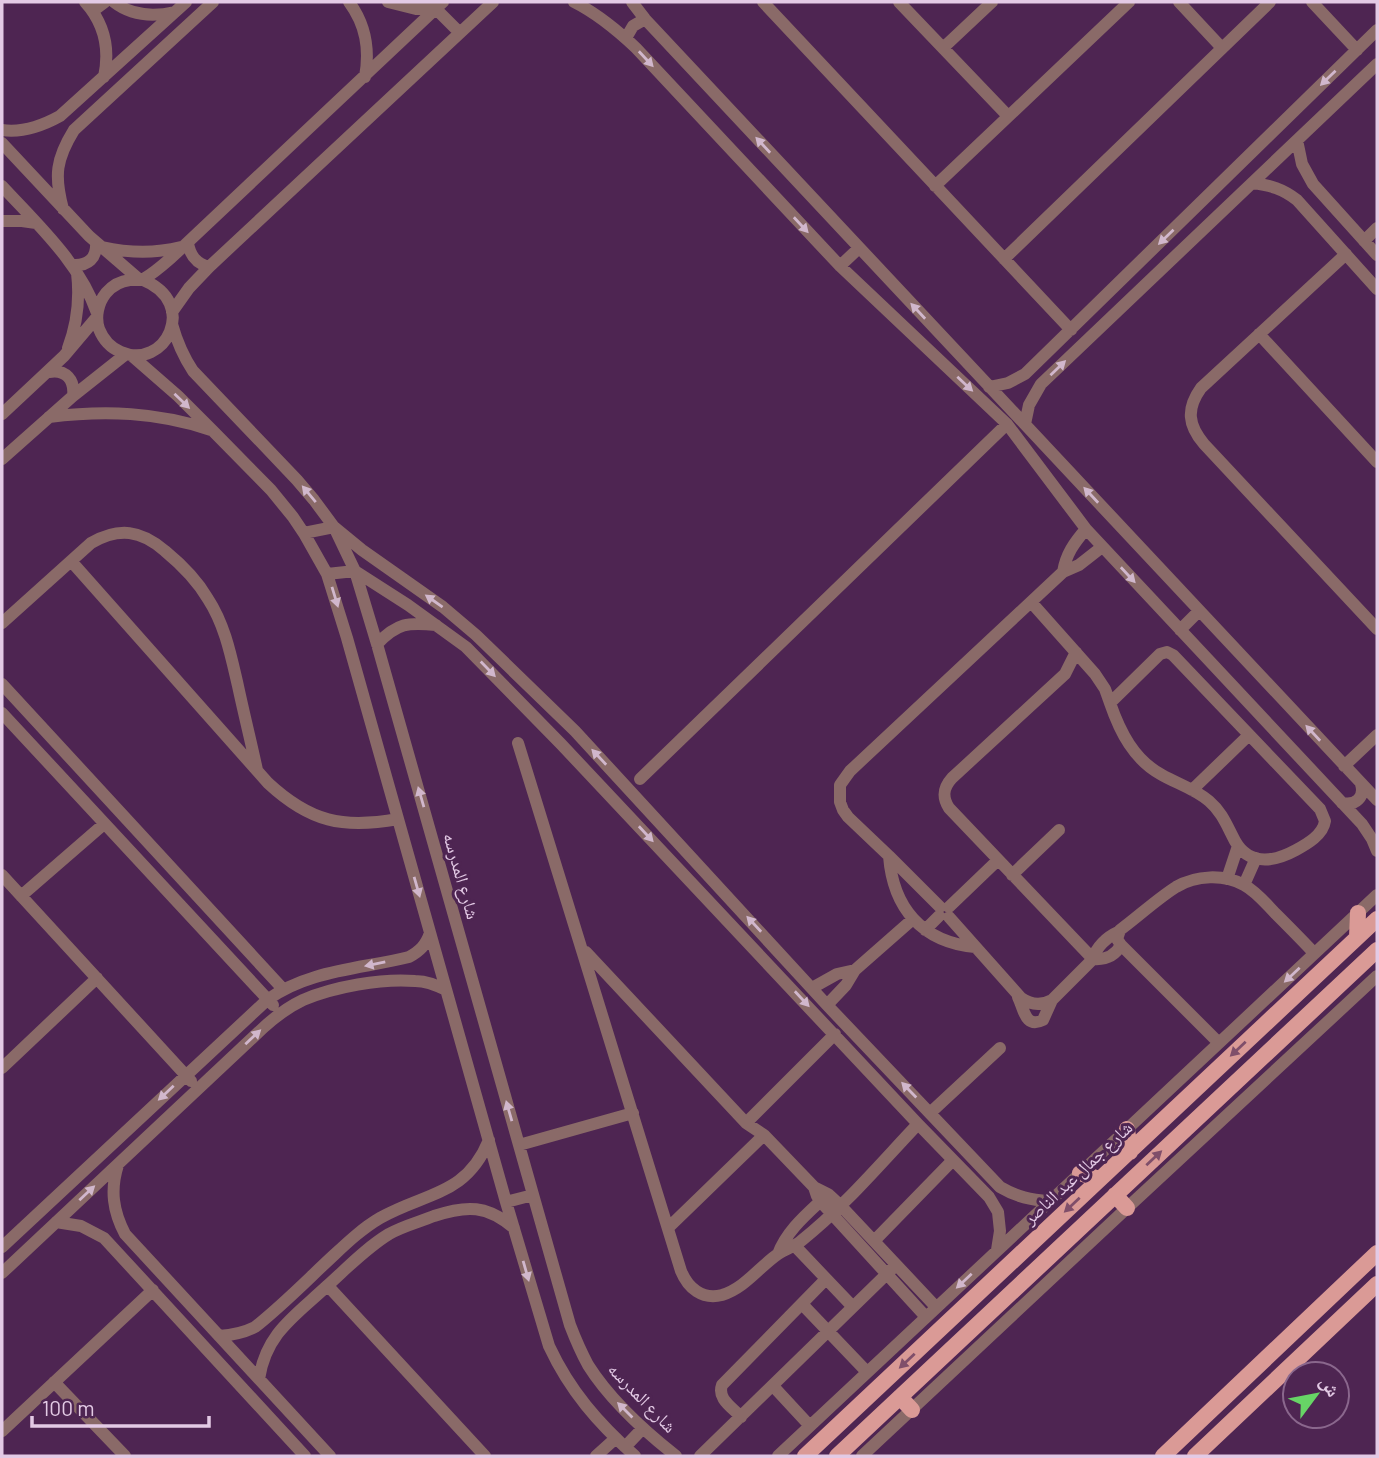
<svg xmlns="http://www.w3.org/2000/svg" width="1379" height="1458" viewBox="0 0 1379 1458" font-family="Barlow,'Noto Naskh Arabic',sans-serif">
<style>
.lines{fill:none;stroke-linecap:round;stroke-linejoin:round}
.minor{stroke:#8a6a68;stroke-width:12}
.major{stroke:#da9a96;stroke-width:16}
.oneway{fill:#d1b7cc}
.oneway2{fill:#7f4e6a}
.labels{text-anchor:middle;stroke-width:6;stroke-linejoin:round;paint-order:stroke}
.street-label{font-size:18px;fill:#e3cae5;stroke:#4e2552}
</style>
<rect width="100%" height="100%" fill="#4e2552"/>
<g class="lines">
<path class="minor" d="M 85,2 C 105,24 110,49 104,77
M 114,2 C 132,16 153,17 175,12
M 349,2 C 366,25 370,49 365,77
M 388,2 L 416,9 L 436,9 L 460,33
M 574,2 C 598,14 617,30 636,48 L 840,266 L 1007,424 L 1086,529 L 1362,824 L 1372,839 L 1377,851
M 632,2 L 645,19 L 1377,800
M 763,2 L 1071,330
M 899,2 L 1008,116
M 1179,2 L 1222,48
M 1312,2 L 1357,50
M 92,10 L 97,8 L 105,2
M 626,38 L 633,26 L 645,19
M 943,48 L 992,2
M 2,130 C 23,133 42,126 60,116 L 186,2
M 1297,140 L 1302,164 L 1313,184 L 1377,255
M 2,143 L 89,236 L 140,280
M 1252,183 C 1270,185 1283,189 1297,200 L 1377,289
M 2,186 C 38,225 79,262 97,313
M 935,186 L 1129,2
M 63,209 C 54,176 56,159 74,130 L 213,2
M 2,221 L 22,221 L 36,223
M 1364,241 L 1377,228
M 188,243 C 190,256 196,263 209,267
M 102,247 C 129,253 153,254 181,247
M 1346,254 L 1201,388 C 1186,409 1188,425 1204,444 L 1377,629
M 1004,259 L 1270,2
M 73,265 C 88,266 97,258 96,243
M 840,266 L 859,248
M 143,280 C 200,303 165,371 121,352 C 111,348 103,339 99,329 C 95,317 98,303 106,293 C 112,286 121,281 130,280 C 135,280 141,281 145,278 C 154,273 163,265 171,258 L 443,2
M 172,312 L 189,288 L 209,267 L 493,2
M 172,324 C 177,342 183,356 193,371 L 297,480 L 314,500 L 334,527 L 355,571 L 377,644 L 570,1325 C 575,1338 581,1352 588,1365 C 610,1400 643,1430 676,1456
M 1259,334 L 1377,462
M 68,348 C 77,324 80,298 77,273
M 131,355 L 178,396 L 213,431 L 271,490 L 293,517 L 305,535 L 327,574 L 347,638 L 506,1202 L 549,1346 C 570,1391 598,1423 635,1456
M 49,372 C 66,369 75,380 73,396
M 989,387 L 1008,383 L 1025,374 L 1377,30
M 2,414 L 64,356 L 97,317
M 49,417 C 105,410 157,412 211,430
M 1025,424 L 1029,405 L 1041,384 L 1377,64
M 2,459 L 73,396 L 126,354
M 304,533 L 334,527 L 362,550 L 443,607 L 476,635 L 575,731 L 827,1005 L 1000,1187 C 1017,1197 1031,1200 1049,1201
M 71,561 L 268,783 C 310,822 343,829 398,819
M 1063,572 C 1066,554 1074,543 1086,529
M 327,574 L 355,571 L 408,605 L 466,647 L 561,744 L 918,1124 L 989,1197 L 998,1212 L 1000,1231 L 997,1250
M 1031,602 L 1095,674 L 1105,689 L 1110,703 L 1160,654 L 1167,652 L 1173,655 L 1320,809 L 1325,821 C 1323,835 1307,844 1296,850 C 1274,862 1249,866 1235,841 C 1227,826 1222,812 1209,801 C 1195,789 1178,784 1162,775 C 1134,760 1120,732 1110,703
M 2,623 L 91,543 C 119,527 141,530 165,551 C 182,565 197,580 208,599 C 225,625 231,656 238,686 C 244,714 251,742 257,770
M 1180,630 L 1199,611
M 377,644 C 397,623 408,622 436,625
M 1076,652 L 1065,674 L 952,778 C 943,788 942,797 949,808 L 1093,959 C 1105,960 1115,956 1121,945
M 2,684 L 283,989
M 2,713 L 273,1005
M 518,743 L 681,1271 C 688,1288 702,1300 722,1295 C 745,1288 759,1267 778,1254 C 785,1249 794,1247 801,1241 C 844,1207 880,1164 918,1124
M 1344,766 L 1377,735
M 640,779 L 1007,424
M 1192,790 L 1249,735
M 1342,803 C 1356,806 1365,797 1361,784
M 889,856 C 893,908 922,942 975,947
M 2,875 L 191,1081
M 1012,875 L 1059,830
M 1227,879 L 1238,846
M 1244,885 L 1256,858
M 21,896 L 104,824
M 940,907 L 889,856 L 848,817 L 843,810 L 840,802 L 840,785 L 850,771 L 1063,572 L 1079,565 L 1102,547
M 949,907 L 998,860
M 949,917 L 1021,998 C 1031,1005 1041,1006 1052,1000 L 1093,959 C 1096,947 1107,937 1118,932
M 925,930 L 939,916
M 586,952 L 746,1123 L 764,1135 L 814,1187 L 828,1194 L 841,1206 L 936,1307
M 812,988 L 837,974 L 855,970
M 1018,997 C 1024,1009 1025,1029 1043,1020 L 1052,1000
M 827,1005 L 846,985 L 855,970 L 913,919
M 1219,1043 L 1121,945 L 1117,939 L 1120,930 C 1139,916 1157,899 1176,887 C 1196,875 1224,874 1244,885 C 1257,892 1266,904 1276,914 C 1289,927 1302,940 1314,953
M 2,1068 L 97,978
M 930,1113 L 1000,1048
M 746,1123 L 835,1034
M 519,1145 L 633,1113
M 118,1165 C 110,1190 113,1211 125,1234 L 330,1456
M 814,1187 L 817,1196 L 820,1201 L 926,1317
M 506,1202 L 533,1195
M 56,1222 L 81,1226 L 104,1238 L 305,1456
M 668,1228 L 764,1135
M 875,1240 L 953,1160
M 795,1246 L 853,1307
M 2,1247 L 267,1000 C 308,970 361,969 409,957 C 420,951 426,945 430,933
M 778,1254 C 787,1230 807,1214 826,1196
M 2,1273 L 263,1028 C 275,1017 288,1007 303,1000 C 333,987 382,978 415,981 C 427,981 436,985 446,990
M 328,1286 L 485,1456
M 802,1304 L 867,1372
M 219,1336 C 233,1335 243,1333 255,1327 C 283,1305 308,1279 334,1255 C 349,1241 363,1228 380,1218 C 426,1192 466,1196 489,1140
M 259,1379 C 266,1333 295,1316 327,1286 C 347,1268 366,1248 389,1234 C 403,1226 419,1222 434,1216 C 467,1205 487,1205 514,1228
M 54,1382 L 125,1456
M 773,1386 L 810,1426
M 741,1417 C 732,1407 717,1399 722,1385 L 826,1279
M 2,1431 L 153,1290
M 625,1447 L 643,1428
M 596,1456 L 616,1438
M 700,1456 L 896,1265
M 778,1456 L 1377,895
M 862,1456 L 1127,1208 L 1377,976"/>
<path class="major" d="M 1357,937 L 1358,913
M 1127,1129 L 1130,1152
M 1080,1173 L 1099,1179
M 1115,1195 L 1127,1208
M 900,1397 L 912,1410
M 805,1456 L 1377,919
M 837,1456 L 1377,950
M 1163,1456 L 1377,1253
M 1195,1456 L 1377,1284"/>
</g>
<defs><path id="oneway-solid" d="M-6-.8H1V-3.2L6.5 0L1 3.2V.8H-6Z" transform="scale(1.75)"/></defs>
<g class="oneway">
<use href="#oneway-solid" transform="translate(646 59) rotate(47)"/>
<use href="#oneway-solid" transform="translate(1328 78) rotate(136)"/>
<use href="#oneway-solid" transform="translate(763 145) rotate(-133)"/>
<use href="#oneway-solid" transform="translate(801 225) rotate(47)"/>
<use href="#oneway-solid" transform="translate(1166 237) rotate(136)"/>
<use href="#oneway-solid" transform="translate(918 311) rotate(-133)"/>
<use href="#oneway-solid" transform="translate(1058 368) rotate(-44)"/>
<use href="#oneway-solid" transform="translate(965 384) rotate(43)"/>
<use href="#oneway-solid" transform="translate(182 401) rotate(44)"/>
<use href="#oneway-solid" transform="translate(309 494) rotate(-130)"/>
<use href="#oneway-solid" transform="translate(1091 495) rotate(-133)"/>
<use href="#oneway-solid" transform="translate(1128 575) rotate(47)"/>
<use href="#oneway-solid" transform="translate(335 597) rotate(73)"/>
<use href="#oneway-solid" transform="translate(434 601) rotate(-145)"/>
<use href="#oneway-solid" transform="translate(488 669) rotate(46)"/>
<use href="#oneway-solid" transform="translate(1313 733) rotate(-133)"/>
<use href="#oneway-solid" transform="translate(599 757) rotate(-133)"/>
<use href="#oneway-solid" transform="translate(421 797) rotate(-106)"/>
<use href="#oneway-solid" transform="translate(646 834) rotate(47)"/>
<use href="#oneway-solid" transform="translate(417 887) rotate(74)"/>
<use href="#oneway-solid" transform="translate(754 924) rotate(-133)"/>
<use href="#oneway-solid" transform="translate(375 964) rotate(168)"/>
<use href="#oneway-solid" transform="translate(1292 975) rotate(137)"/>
<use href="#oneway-solid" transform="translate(802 999) rotate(47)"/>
<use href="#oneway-solid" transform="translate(253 1037) rotate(-43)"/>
<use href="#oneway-solid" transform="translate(909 1090) rotate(-134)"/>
<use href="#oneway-solid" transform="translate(166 1093) rotate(137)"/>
<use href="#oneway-solid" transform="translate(509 1111) rotate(-106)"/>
<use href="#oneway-solid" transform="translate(87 1193) rotate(-43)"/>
<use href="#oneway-solid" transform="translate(526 1271) rotate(74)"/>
<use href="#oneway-solid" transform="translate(964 1281) rotate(137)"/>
<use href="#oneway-solid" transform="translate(625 1410) rotate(-135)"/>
</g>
<g class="oneway2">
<use href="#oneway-solid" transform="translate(1238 1049) rotate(137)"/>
<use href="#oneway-solid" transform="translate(1154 1158) rotate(-43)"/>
<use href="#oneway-solid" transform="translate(1072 1205) rotate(137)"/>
<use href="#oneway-solid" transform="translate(907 1361) rotate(137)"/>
</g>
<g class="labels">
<g class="street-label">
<text transform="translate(461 876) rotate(74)" y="6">شارع المدرسه</text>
<text transform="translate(1078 1173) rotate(-43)" y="6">شارع جمال عبد الناصر</text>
<text transform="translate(642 1398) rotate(46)" y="6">شارع المدرسه</text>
</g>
</g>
<rect width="1379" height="1458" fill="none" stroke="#e3cae5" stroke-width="7"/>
<g transform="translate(1316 1395) rotate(58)"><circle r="33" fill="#4e2552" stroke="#8a678d" stroke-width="2"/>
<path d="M0-5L12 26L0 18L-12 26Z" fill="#67d466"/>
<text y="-10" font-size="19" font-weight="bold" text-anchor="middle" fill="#e3cae5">ش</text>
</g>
<path d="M32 1416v10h177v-10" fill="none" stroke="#e3cae5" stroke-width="3.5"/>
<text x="42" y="1416" font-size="21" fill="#e3cae5" stroke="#4e2552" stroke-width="5" paint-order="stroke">100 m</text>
</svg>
